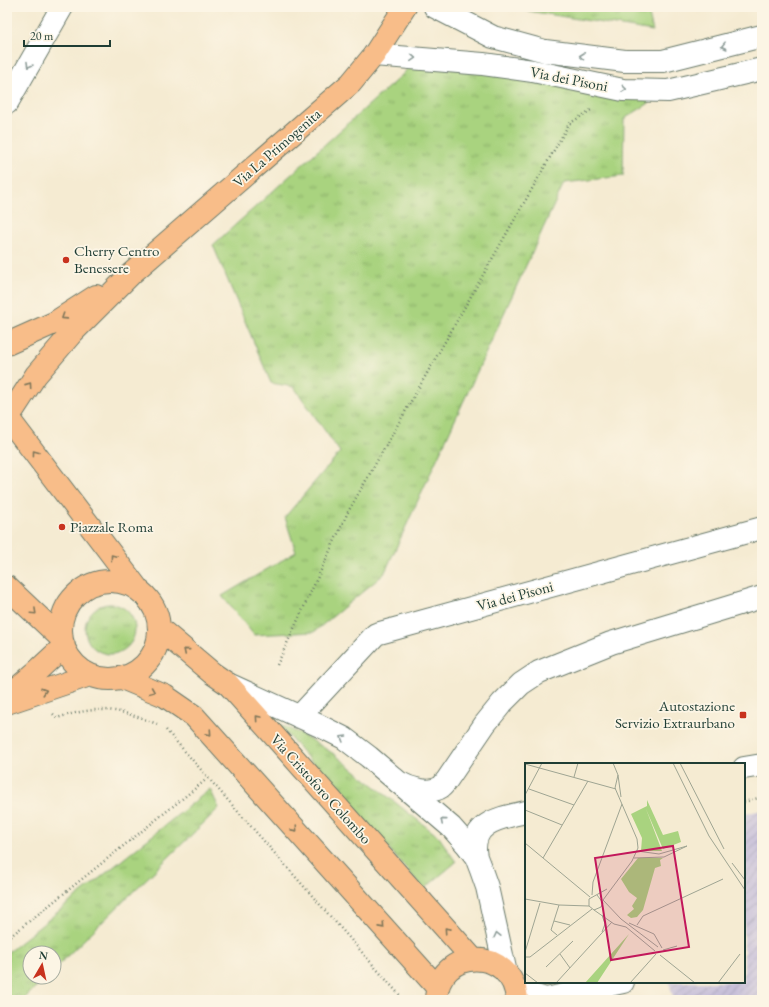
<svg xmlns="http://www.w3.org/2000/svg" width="769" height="1007" viewBox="0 0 769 1007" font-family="'EB Garamond',serif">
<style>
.industrial{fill:url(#industrial-furrows)}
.grass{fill:url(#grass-tufts);stroke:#64885a}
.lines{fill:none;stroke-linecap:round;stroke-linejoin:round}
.minor-casing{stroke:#6a7a6b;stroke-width:24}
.major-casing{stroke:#6a7a6b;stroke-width:24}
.path{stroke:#6a7a6b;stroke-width:2.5;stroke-dasharray:1 3;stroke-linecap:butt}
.minor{stroke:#fff;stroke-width:22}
.major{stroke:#f8bd89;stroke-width:22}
.oneway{stroke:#8f9e9a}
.oneway2{stroke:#81775a}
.poi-dot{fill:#c8321e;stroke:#fcf5e5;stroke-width:1.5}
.labels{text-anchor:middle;stroke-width:3.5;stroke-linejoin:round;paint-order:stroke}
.street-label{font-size:15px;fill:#1f3d34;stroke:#fcf5e5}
.poi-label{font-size:15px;fill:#1f3d34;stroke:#fcf5e5;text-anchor:start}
.inset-road{fill:none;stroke:#9fa593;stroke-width:1}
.view{fill:#c2185b;fill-opacity:0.15;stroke:#c2185b;stroke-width:2}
.inset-edge{fill:none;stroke:#1f3d34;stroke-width:2}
</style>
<defs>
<pattern id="industrial-furrows" width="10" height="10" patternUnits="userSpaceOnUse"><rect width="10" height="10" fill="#c7c0d9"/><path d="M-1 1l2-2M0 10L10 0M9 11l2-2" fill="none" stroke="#a19db1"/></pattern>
<pattern id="grass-tufts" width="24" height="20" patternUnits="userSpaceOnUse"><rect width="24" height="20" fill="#a9d37f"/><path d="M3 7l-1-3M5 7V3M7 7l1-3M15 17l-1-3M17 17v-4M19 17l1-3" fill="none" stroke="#89ac69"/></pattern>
</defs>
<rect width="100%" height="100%" fill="#fcf5e5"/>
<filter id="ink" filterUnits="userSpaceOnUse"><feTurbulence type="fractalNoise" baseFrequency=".025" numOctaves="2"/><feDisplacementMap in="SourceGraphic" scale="8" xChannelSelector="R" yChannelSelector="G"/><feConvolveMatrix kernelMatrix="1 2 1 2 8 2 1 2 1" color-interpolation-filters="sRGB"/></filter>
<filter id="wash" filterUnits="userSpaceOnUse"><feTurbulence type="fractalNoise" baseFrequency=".012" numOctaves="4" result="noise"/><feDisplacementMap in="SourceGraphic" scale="16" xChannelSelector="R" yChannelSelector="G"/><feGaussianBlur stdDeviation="0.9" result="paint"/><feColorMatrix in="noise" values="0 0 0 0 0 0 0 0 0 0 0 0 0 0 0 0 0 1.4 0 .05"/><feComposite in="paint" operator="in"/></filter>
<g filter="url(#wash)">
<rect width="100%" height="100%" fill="#f5ebd2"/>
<path class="industrial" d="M 762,810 L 762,1000 L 674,1000 L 669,982 L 744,982 L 744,814 Z"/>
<path class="grass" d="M 503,7 L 647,7 L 653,31 Z
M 409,67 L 498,70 L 654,100 L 624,119 L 623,176 L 564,183 L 384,574 L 314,632 L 254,635 L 222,596 L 296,552 L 285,517 L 340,452 L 294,387 L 271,383 L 213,245 L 402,75 Z
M85 629a25 25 0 1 1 50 0a25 25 0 1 1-50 0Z
M 277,723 L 303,735 L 334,754 L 439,837 L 456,862 L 424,889 Z
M 210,789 L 219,808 L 54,969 L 54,953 L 30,953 L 30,977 L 46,977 L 23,1000 L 7,1000 L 7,953 Z"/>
</g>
<g filter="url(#ink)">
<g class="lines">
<defs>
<path id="minor" d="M 435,7 L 493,37 L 545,51 L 625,61 L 663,61 L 762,36
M 374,55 L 483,64 L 533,71 L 623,90 L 668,91 L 762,69
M 7,103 L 62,7
M 228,684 L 320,726 L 344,738 L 369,757 L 451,827 L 467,845 L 476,857 L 481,870 L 487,887 L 506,973
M 299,717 L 376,634 L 762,528
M 744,768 L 762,765
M 398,782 C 409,788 429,795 441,787 C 443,786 445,782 447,780 L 485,724 L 502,703 L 521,684 L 539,672 L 611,643 L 762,597
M 476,857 C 469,822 500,818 526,812
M 516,990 L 546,999 L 623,982"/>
<path id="major" d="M 7,344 L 54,323 L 96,296
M61 630a49 49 0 1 1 98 0a49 49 0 1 1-98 0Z
M 7,587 L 61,638
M 137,588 L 8,418 L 36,375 L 72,333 L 132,273 L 351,83 L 374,55 L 405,7
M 160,629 L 212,673 L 228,684 L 473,959
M 122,678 L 165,696 L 194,716 L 437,987
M 7,697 L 36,672 L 64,646
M 7,703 L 90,675
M 436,1000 C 438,946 513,946 517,1000"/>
</defs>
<use href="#minor" class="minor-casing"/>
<use href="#major" class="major-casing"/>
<path class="path" d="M 277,665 L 348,512 L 569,124 L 591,110
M 53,714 L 57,718 C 99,705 116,708 157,724
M 166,730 L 404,1000
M 744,802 L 762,797
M 7,939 L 207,779"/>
<use href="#minor" class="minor"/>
<use href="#major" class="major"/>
</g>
<defs><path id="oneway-chevron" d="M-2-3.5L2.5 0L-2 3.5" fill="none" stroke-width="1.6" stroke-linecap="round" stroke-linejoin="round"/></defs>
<g class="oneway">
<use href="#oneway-chevron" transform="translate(724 46) rotate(166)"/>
<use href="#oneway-chevron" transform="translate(582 56) rotate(-173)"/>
<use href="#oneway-chevron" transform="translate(413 58) rotate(4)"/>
<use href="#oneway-chevron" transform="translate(29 65) rotate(120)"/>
<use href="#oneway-chevron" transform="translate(624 89) rotate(6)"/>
<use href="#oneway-chevron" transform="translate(343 738) rotate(-149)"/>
<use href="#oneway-chevron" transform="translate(443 821) rotate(-139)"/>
<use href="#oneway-chevron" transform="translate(497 935) rotate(-103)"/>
</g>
<g class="oneway2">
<use href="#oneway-chevron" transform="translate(64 317) rotate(147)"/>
<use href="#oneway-chevron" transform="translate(29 385) rotate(-55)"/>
<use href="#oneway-chevron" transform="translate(35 453) rotate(-127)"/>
<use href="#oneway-chevron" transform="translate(113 557) rotate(-127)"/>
<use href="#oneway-chevron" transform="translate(34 612) rotate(43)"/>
<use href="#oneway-chevron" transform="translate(186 651) rotate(-140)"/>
<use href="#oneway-chevron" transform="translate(44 691) rotate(-18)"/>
<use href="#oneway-chevron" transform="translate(152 691) rotate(23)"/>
<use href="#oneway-chevron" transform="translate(258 718) rotate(-131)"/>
<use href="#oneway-chevron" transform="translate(209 733) rotate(48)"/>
<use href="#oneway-chevron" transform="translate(295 829) rotate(48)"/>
<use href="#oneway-chevron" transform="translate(382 926) rotate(48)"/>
<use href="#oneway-chevron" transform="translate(447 930) rotate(-132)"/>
</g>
</g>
<g class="poi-dot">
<circle cx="66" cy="260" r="4"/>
<circle cx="62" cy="527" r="4"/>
<rect x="739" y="711" width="8" height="8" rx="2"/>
</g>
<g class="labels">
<g class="street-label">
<text transform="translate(569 79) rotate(11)" y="5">Via dei Pisoni</text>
<text transform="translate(277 148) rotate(-41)" y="5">Via La Primogenita</text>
<text transform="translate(515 596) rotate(-15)" y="5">Via dei Pisoni</text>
<text transform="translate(321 789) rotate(48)" y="5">Via Cristoforo Colombo</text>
</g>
<g class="poi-label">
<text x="74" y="256">Cherry Centro<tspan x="74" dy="17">Benessere</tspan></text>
<text x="70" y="532">Piazzale Roma</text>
<text x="735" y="711" text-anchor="end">Autostazione<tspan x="735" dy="17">Servizio Extraurbano</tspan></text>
</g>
</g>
<g transform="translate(525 763)">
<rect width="220" height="220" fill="#f5ebd2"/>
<path d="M 122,37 L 138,72 L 153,68 L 156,79 L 138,86 L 121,46 L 137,88 L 116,88 L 117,75 L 106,51 L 122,43 ZM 113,95 L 138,95 L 135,97 L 136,103 L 130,105 L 118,147 L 112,154 L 106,155 L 102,152 L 109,146 L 107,143 L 112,135 L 104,129 L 96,116 ZM 104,171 L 72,220 L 60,220 Z" fill="#a9d37f"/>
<path class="inset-road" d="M 88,0 L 93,12 L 96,34M 148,0 L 184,73 L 220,127M 155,0 L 199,86M 0,1 L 91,26M 93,12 L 90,25 L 112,76 L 113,85 L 107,98 L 78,137 L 96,156 L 133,184M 49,14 L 53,0M 4,26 L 49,42M 0,32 L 17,0M 0,47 L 37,62M 0,80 L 65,134M 112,88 L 134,91 L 162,83M 18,95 L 63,18M 109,95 L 139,94 L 162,83M 207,100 L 220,117M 67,132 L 68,119 L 97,41M 72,132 L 78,140 L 76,144 L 69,147 L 64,143 L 64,136 L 82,126M 0,136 L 34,142 L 64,143M 69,147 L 89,161 L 101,164 L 130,188M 77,152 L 80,161 L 77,169M 29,158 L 45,162M 104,160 L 129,171 L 137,185M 112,162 L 118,153 L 198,116M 32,172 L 26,167 L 34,142M 138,187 L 152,183M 0,189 L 15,140M 35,191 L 45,205M 135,192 L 170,220M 0,194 L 5,194 L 67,146M 21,204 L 48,178M 0,210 L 13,220M 31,220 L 87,159M 105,220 L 131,191M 193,220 L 215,191"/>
<path class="view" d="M 148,83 L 164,184 L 86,197 L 70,95 Z"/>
<rect width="220" height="220" class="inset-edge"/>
</g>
<rect width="769" height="1007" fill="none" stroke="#fcf5e5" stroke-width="24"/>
<g transform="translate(42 965) rotate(9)"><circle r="19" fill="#fcf5e5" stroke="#a4ab9e"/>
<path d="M0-3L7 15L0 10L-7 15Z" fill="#c8321e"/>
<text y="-6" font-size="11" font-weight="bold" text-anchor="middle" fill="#1f3d34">N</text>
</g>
<path d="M24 40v6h86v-6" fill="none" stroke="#1f3d34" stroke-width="2"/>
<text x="30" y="40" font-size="12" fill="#1f3d34" stroke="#fcf5e5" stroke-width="3" paint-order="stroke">20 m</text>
</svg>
